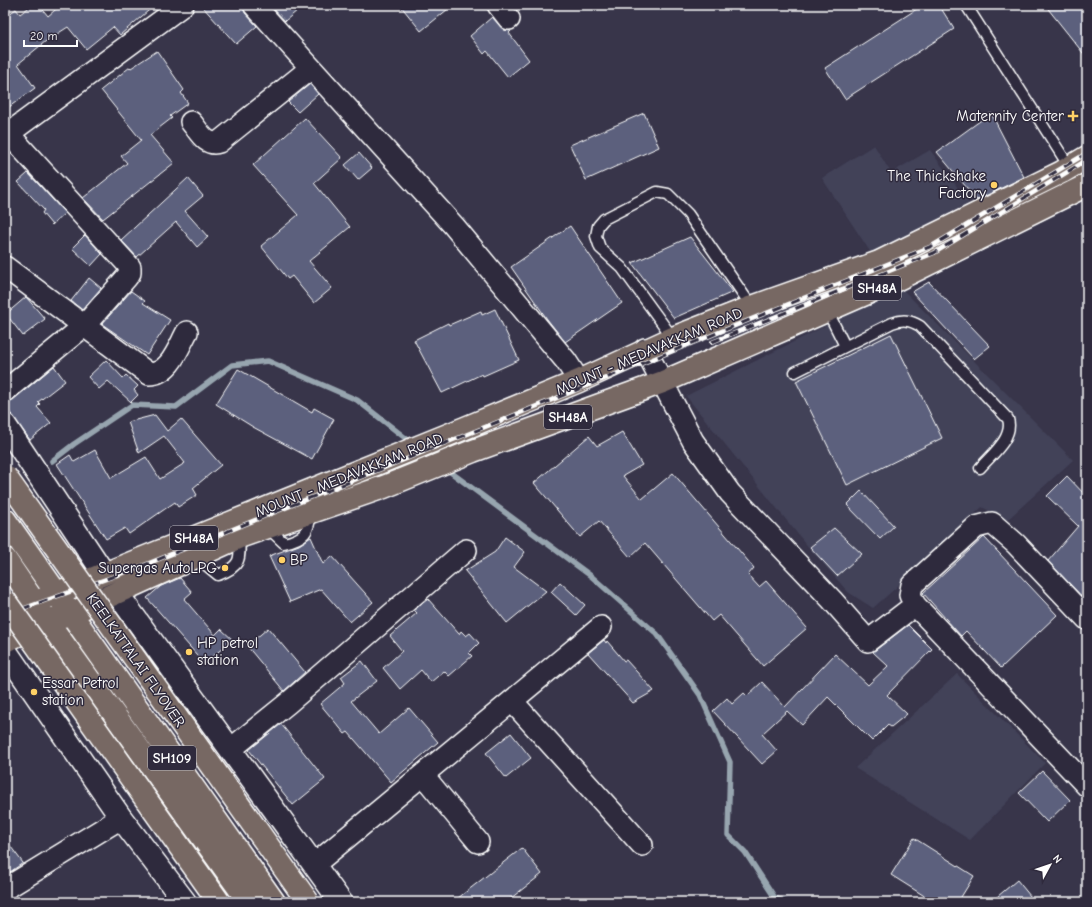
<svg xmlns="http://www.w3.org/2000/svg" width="1092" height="907" viewBox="0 0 1092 907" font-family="'Comic Neue',sans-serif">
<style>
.built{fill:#424259}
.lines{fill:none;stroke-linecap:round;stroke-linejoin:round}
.stream{stroke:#97a5af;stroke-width:5.5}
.building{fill:#5b617d;stroke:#fff}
.service-casing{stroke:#fff;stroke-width:13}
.minor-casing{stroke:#fff;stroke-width:24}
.tertiary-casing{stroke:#fff;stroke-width:25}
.primary-casing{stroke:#fff;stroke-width:25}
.service{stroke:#2f2a3d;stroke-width:10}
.minor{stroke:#2f2a3d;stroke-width:21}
.tertiary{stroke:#2f2a3d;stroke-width:22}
.primary{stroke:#776864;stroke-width:22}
.rail-casing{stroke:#fff;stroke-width:4.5}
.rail{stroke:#2f2a3d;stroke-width:3;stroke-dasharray:9;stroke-linecap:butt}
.primary-bridge-casing{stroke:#fff;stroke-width:25;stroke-linecap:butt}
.primary-bridge{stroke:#776864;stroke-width:22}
.poi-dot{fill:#ffd166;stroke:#2f2a3d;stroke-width:1.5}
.labels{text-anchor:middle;stroke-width:3;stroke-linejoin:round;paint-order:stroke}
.shield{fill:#2f2a3d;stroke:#c1bfc5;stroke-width:1}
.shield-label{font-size:14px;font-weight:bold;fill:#fff}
.poi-label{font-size:15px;fill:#fff;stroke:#2f2a3d;text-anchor:end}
.street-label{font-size:15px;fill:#fff;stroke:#2f2a3d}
</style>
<rect width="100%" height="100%" fill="#38354a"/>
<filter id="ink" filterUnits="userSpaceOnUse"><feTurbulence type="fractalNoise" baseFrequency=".025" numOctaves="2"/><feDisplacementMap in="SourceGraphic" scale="8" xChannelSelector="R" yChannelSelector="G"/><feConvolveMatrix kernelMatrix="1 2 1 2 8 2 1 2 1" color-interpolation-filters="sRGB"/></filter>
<g filter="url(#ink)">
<path class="built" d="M 874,145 L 891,173 L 930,150 L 969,203 L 871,253 L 822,178 Z
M 903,290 L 1073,460 L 1007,520 L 982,507 L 934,554 L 873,608 L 848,592 L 805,543 L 686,396 L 875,301 Z
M 957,674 L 1045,763 L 970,840 L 855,768 Z"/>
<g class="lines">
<path class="stream" d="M 52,461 L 74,444 L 132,405 L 176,407 L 232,365 L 268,361 L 357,400 L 413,444
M 445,468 L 591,576 L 657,634 L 700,695 L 730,762 L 728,835 L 745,852 L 775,898 L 786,902"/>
</g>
<path class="building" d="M 32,5 L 39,5 L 48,16 L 61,5 L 155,5 L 120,35 L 113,27 L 86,49 L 68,27 L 46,41 L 18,64 L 35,88 L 5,110 L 5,17 L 16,9 L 20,14 Z
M 201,5 L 242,5 L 245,13 L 257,26 L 236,44 Z
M 270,5 L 304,5 L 285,21 Z
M 400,5 L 453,5 L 421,31 Z
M 923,5 L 939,5 L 954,29 L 845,99 L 825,68 Z
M 1045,5 L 1087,5 L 1087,58 Z
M 492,17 L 504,30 L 511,31 L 509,33 L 529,60 L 508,77 L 487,51 L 484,54 L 470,36 Z
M 157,51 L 184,90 L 181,93 L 188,103 L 170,116 L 172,118 L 150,135 L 174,163 L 103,219 L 83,198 L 127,163 L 121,156 L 141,140 L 101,90 L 130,67 L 131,68 Z
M 310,84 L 318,94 L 298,112 L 288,102 Z
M 644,113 L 659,147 L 586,180 L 570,145 Z
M 991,113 L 1024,177 L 977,200 L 937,152 Z
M 305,118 L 342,158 L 314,183 L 350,227 L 309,261 L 332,288 L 314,303 L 292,276 L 288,279 L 261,246 L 298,215 L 253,165 Z
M 359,153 L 372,168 L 358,180 L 345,165 Z
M 28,173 L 65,213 L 52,225 L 42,213 L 44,210 L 18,182 Z
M 188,178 L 203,196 L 185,211 L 208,237 L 197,247 L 176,222 L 137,257 L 121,240 Z
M 570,226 L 622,303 L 565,342 L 547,319 L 511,267 Z
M 85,235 L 102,254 L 91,266 L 72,248 Z
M 690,237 L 733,292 L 674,318 L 632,263 Z
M 89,278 L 101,288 L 82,310 L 71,301 Z
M 929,282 L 990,346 L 974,359 L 912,292 Z
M 131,291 L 145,301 L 143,303 L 170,320 L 147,355 L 102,324 Z
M 26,297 L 45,319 L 23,336 L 6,314 Z
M 495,309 L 519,360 L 483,376 L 482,374 L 442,393 L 414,340 L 448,323 L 449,325 L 481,311 L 482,315 Z
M 891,334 L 942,438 L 847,485 L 796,381 Z
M 106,360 L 123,378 L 126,375 L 138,386 L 134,390 L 138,395 L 131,402 L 108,381 L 99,389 L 88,377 Z
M 54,366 L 65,381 L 38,402 L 40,404 L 37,407 L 51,423 L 30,440 L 5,406 L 5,403 L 13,400 Z
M 238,369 L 312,412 L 314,408 L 334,419 L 312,459 L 253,427 L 216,404 Z
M 155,415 L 167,431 L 181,419 L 221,465 L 193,488 L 197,495 L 178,507 L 175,502 L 129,534 L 125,528 L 106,539 L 57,464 L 70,455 L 74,462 L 95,450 L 111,478 L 146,457 L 160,479 L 185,463 L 164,436 L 139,453 L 128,422 Z
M 622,432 L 642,465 L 623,476 L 642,499 L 673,473 L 754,568 L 748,575 L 759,587 L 766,581 L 807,628 L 763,666 L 719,615 L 712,621 L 645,543 L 630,557 L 599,521 L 580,537 L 534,483 L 589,436 L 597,446 Z
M 1067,476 L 1087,497 L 1087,602 L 1048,561 L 1078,526 L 1047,496 Z
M 861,491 L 894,526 L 880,539 L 847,505 Z
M 834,528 L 862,554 L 837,576 L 810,547 Z
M 311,537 L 323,564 L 332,556 L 373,602 L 350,622 L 321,589 L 290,602 L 269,556 L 299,545 Z
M 505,537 L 525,552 L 514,567 L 546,591 L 507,623 L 465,571 L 495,552 Z
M 984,537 L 1057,615 L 1001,668 L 966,631 L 961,636 L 923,593 Z
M 180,578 L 192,592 L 184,599 L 215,635 L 221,629 L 233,640 L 204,663 L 147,598 L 161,586 Z
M 560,582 L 585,605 L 576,615 L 551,592 Z
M 428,599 L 459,634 L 461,631 L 466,636 L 470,633 L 479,643 L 469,653 L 472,656 L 449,676 L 444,671 L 431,682 L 421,670 L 400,689 L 383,668 L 402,651 L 390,636 L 417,613 L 414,610 Z
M 908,625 L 932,649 L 887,695 L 907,714 L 891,727 L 888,725 L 872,741 L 828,697 L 802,725 L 787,711 L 762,734 L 777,751 L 762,764 L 713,711 L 727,698 L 732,704 L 744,693 L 747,696 L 762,682 L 785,707 L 835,654 L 868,685 L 888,666 L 873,652 Z
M 268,628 L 305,672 L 284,691 L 247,646 Z
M 604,640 L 606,643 L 607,641 L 624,661 L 626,660 L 654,691 L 633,703 L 588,653 Z
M 362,661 L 377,681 L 351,701 L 379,734 L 409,708 L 438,742 L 391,782 L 348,732 L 345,734 L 320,704 L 345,683 L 341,677 Z
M 281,724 L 325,779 L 293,805 L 249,750 Z
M 511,733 L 531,758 L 506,778 L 486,753 Z
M 1042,771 L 1070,800 L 1047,822 L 1019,793 Z
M 914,838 L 974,876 L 958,902 L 934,902 L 891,875 Z
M 5,839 L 23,863 L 10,872 L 5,866 Z
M 522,848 L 542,874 L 506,902 L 453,902 Z
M 1017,880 L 1035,902 L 991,902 Z"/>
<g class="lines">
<defs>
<path id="service" d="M 966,5 L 1070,168
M 827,310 L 845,346
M 673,338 L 622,268 L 600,248 L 596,236 L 598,226 L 604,219 L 657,192 L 668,194 L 688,214 L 752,307
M 795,372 L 892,323 C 903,319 910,320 920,326 L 1008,419 C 1014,438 991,455 980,468
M 267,527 L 284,543 C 305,538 309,533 311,512
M 196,557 L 218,575 C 240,567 241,560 239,538"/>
<path id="minor" d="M 254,5 L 454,226 L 566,361 L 579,381
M 498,5 L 509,19
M 191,122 C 199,131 206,147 219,142 L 311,68
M 5,130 L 130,267 L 130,273 L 127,277 L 84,326 L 5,391
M 5,136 L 183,5
M 5,267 L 149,374 C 170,374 178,348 187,332
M 645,349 L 693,441 L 730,493 L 832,600 L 868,641 L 915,605 L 1087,786
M 915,605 L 910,595 L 912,585 L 976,527 L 992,523 L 1016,544 L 1087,619
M 512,701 L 642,845
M 231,749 L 288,703 L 466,550
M 423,775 L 478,842
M 315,864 L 601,627
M 5,889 L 121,818"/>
<path id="tertiary" d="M 5,425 L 117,593 L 341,902
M 5,650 L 121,818 L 185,902"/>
<path id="primary" d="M 5,520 L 274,902
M 5,559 L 47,621 L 249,902
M 5,616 L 57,593 L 465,428 L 579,381 L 673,338 L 752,307 L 879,262 L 1062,172 L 1087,157
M 5,641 L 47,621 L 72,613 L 242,536 L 384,487 L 473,451 L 663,382 L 886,285 L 1087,185"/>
</defs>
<use href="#service" class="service-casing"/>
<use href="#minor" class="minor-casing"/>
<use href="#tertiary" class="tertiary-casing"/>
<use href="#primary" class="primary-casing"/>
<use href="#service" class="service"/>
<use href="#minor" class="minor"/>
<use href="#tertiary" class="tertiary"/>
<use href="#primary" class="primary"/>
<defs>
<path id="rail" d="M 712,342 L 934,253 L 1087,160
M 5,615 L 137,568 L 932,246 L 1087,153"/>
</defs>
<use href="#rail" class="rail-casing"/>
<use href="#rail" class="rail"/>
<defs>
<path id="primary-bridge" d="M 5,476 L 308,902
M 5,601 L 219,902"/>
</defs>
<use href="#primary-bridge" class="primary-bridge-casing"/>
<use href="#primary-bridge" class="primary-bridge"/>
</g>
</g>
<g class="poi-dot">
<path d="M1071 110h4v4h4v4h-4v4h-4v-4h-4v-4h4z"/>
<circle cx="994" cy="185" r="4"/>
<circle cx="282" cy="560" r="4"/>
<circle cx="225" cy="568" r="4"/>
<circle cx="189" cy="652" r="4"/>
<circle cx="34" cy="692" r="4"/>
</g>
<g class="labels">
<g class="shield">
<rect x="853" y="276" width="48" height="24" rx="3"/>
<rect x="544" y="405" width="48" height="24" rx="3"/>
<rect x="170" y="526" width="48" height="24" rx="3"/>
<rect x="148" y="746" width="48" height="24" rx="3"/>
</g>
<g class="shield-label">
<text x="877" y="293">SH48A</text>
<text x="568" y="422">SH48A</text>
<text x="194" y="543">SH48A</text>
<text x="172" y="763">SH109</text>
</g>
<g class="poi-label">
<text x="1064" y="121">Maternity Center</text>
<text x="986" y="181">The Thickshake<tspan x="986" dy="17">Factory</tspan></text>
<text x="290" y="565" text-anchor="start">BP</text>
<text x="217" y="573">Supergas AutoLPG</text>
<text x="197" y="648" text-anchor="start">HP petrol<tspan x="197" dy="17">station</tspan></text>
<text x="42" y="688" text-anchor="start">Essar Petrol<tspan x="42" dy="17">station</tspan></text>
</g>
<g class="street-label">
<text transform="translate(649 351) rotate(-23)" y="5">MOUNT - MEDAVAKKAM ROAD</text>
<text transform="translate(349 475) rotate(-22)" y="5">MOUNT - MEDAVAKKAM ROAD</text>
<text transform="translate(136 660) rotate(55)" y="5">KEELKATTALAI FLYOVER</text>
</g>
</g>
<rect width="1092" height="907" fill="none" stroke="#2f2a3d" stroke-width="20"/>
<rect x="10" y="10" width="1072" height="887" fill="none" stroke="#fff" stroke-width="1.5" filter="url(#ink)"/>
<g transform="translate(1050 865) rotate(50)" stroke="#2f2a3d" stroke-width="3" paint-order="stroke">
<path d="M0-3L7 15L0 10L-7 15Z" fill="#ffffff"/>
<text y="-6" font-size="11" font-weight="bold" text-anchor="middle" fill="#ffffff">N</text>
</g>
<path d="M24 40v6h53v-6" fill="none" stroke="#ffffff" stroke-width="2"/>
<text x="30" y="40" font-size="12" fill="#ffffff" stroke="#2f2a3d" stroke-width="3" paint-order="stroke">20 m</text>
</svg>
